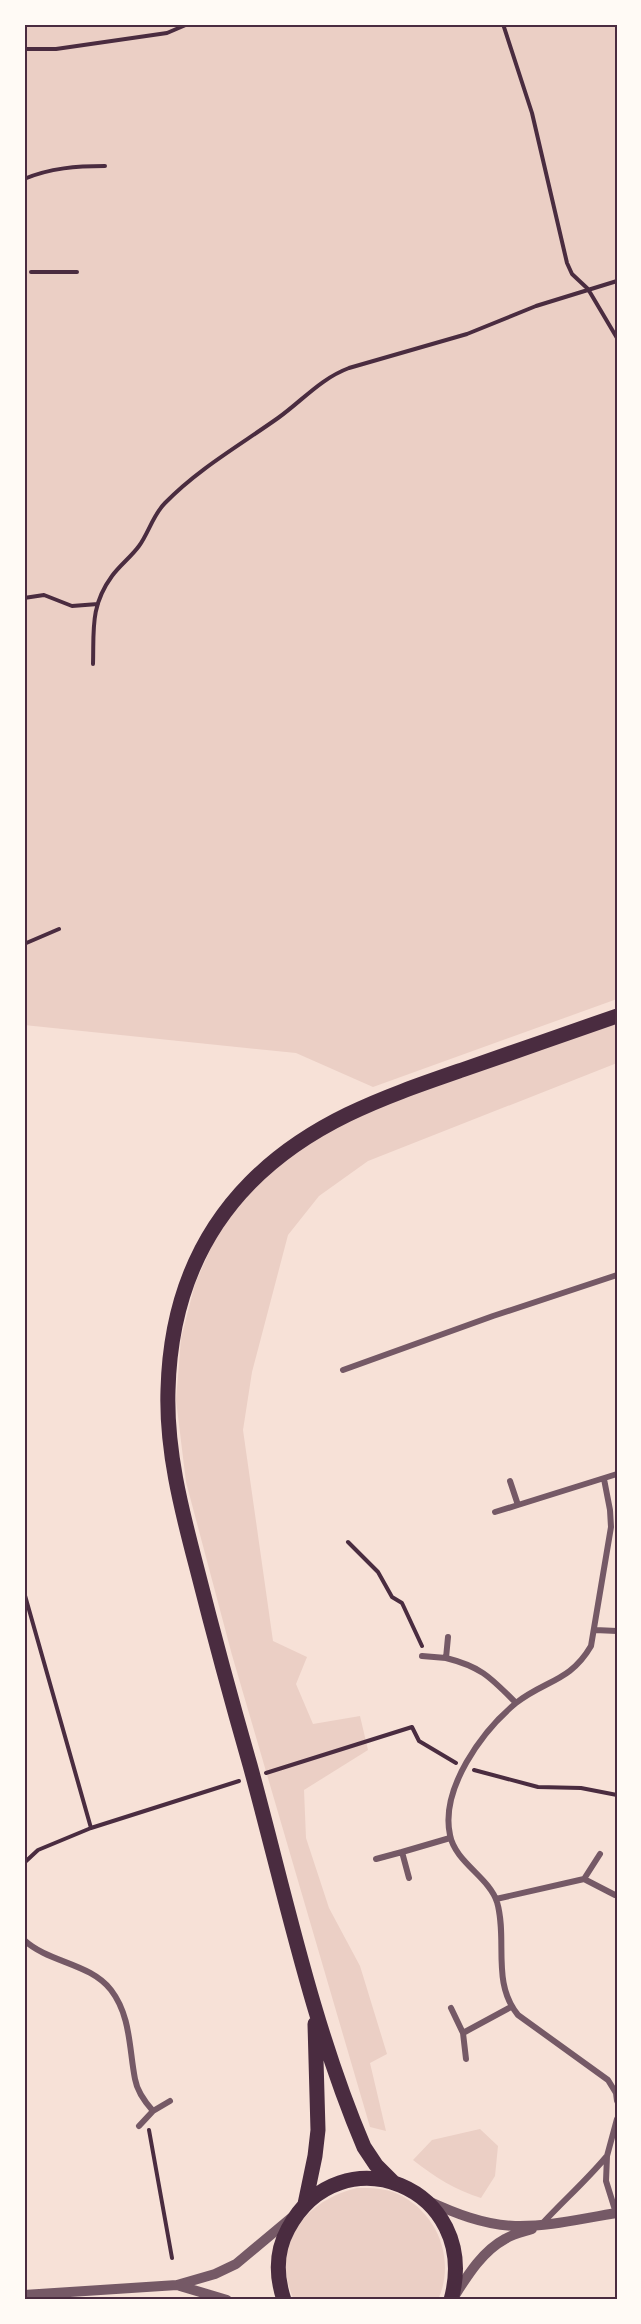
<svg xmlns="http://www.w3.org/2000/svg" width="641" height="2324" viewBox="0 0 641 2324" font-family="'Work Sans',sans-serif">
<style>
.green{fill:#ebcfc5}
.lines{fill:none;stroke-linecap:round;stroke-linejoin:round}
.path{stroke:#4a2c40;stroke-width:4}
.minor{stroke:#755966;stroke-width:6}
.tertiary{stroke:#755966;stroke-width:10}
.primary{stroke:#4a2c40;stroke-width:15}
.neatline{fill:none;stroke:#4a2c40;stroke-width:2}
</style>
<rect width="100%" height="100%" fill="#f7e1d7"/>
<path class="green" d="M 24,24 L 617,24 L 617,999 L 373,1087 L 296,1053 L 24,1025 Z
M 617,1021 L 617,1063 L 368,1161 L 319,1196 L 288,1235 L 252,1372 L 243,1430 L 273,1641 L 307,1657 L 296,1684 L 313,1724 L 360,1716 L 368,1750 L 304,1790 L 306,1838 L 329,1908 L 360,1966 L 387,2054 L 370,2063 L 386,2131 L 370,2127 L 232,1655 L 186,1482 L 176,1400 L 181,1338 L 195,1284 L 217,1234 L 248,1190 L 292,1151 L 392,1099 Z
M 480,2129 L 498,2146 L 495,2176 L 481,2198 C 455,2190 435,2177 413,2160 L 432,2140 Z
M 357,2188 C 371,2188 385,2188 398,2194 C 438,2213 456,2260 438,2300 L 294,2300 C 269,2246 305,2200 357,2188 Z"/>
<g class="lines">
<path class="path" d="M 503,24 L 532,113 L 567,263 L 572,274 L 588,289 L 617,338
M 24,49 L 56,49 L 167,33 L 188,24
M 24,179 C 50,168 77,166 105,166
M 31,272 L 77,272
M 24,598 L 44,595 L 72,606 L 98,604
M 93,664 C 94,630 90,606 112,576 C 120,565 131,557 139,546 C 149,532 153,515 165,503 C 198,469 240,445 278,418 C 303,400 320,379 349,368 L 467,334 L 536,306 L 617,281
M 24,944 L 59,929
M 348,1542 L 378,1572 L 392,1597 L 402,1603 L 422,1646
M 24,1592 L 91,1828 L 38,1850 L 24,1863
M 474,1770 L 538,1787 L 581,1788 L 617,1795
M 266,1773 L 412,1727 L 419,1741 L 456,1763
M 91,1828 L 239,1781
M 149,2130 L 172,2258"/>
<path class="minor" d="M 343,1370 L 493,1316 L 617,1275
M 604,1479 L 610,1510 L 611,1527 L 591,1646 C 570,1682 545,1680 516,1703 C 482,1731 440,1789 450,1835 C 455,1862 489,1877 497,1902 C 508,1940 491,1982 518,2015 L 608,2080 L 616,2093 L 617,2101
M 518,1505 L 617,1474
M 495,1512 L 518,1505 L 510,1481
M 595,1630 L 617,1631
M 422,1656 L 446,1658 L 448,1637
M 446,1658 C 482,1667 491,1678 516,1703
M 402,1852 L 450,1838
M 600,1854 L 584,1879 L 615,1895
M 376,1859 L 402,1852 L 409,1878
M 496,1899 L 584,1879
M 24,1940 C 49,1963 90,1963 111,1990 C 131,2016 129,2049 135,2079 C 137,2091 145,2102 153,2111
M 451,2008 L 463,2033 L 466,2059
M 463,2033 L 511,2007
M 139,2126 L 153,2111 L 170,2101
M 616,2213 L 606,2181 L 607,2156 L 617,2119
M 541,2225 C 562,2202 586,2181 606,2157"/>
<path class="tertiary" d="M 426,2200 C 454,2213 484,2225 515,2226 C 549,2227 584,2218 617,2213
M 180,2286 L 227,2300
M 24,2295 L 177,2285 L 215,2274 L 236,2264 L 291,2218
M 452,2300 C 466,2278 481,2252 505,2239 C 513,2234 523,2232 532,2229"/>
<path class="primary" d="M 394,2183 L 376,2165 L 364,2147 C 312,2025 285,1893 250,1765 C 231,1699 213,1632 196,1565 C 181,1508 166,1449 168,1390 C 170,1311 194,1240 250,1183 C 310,1122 384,1097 462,1070 C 514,1052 565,1034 617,1016
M 305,2204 L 315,2156 L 318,2130 L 315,2024
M 284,2300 C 276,2276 276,2251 288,2229 C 340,2131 482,2187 451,2300"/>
</g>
<rect width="641" height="2324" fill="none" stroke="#fffaf5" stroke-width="51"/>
<rect x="26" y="26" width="590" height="2272" class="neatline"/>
</svg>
